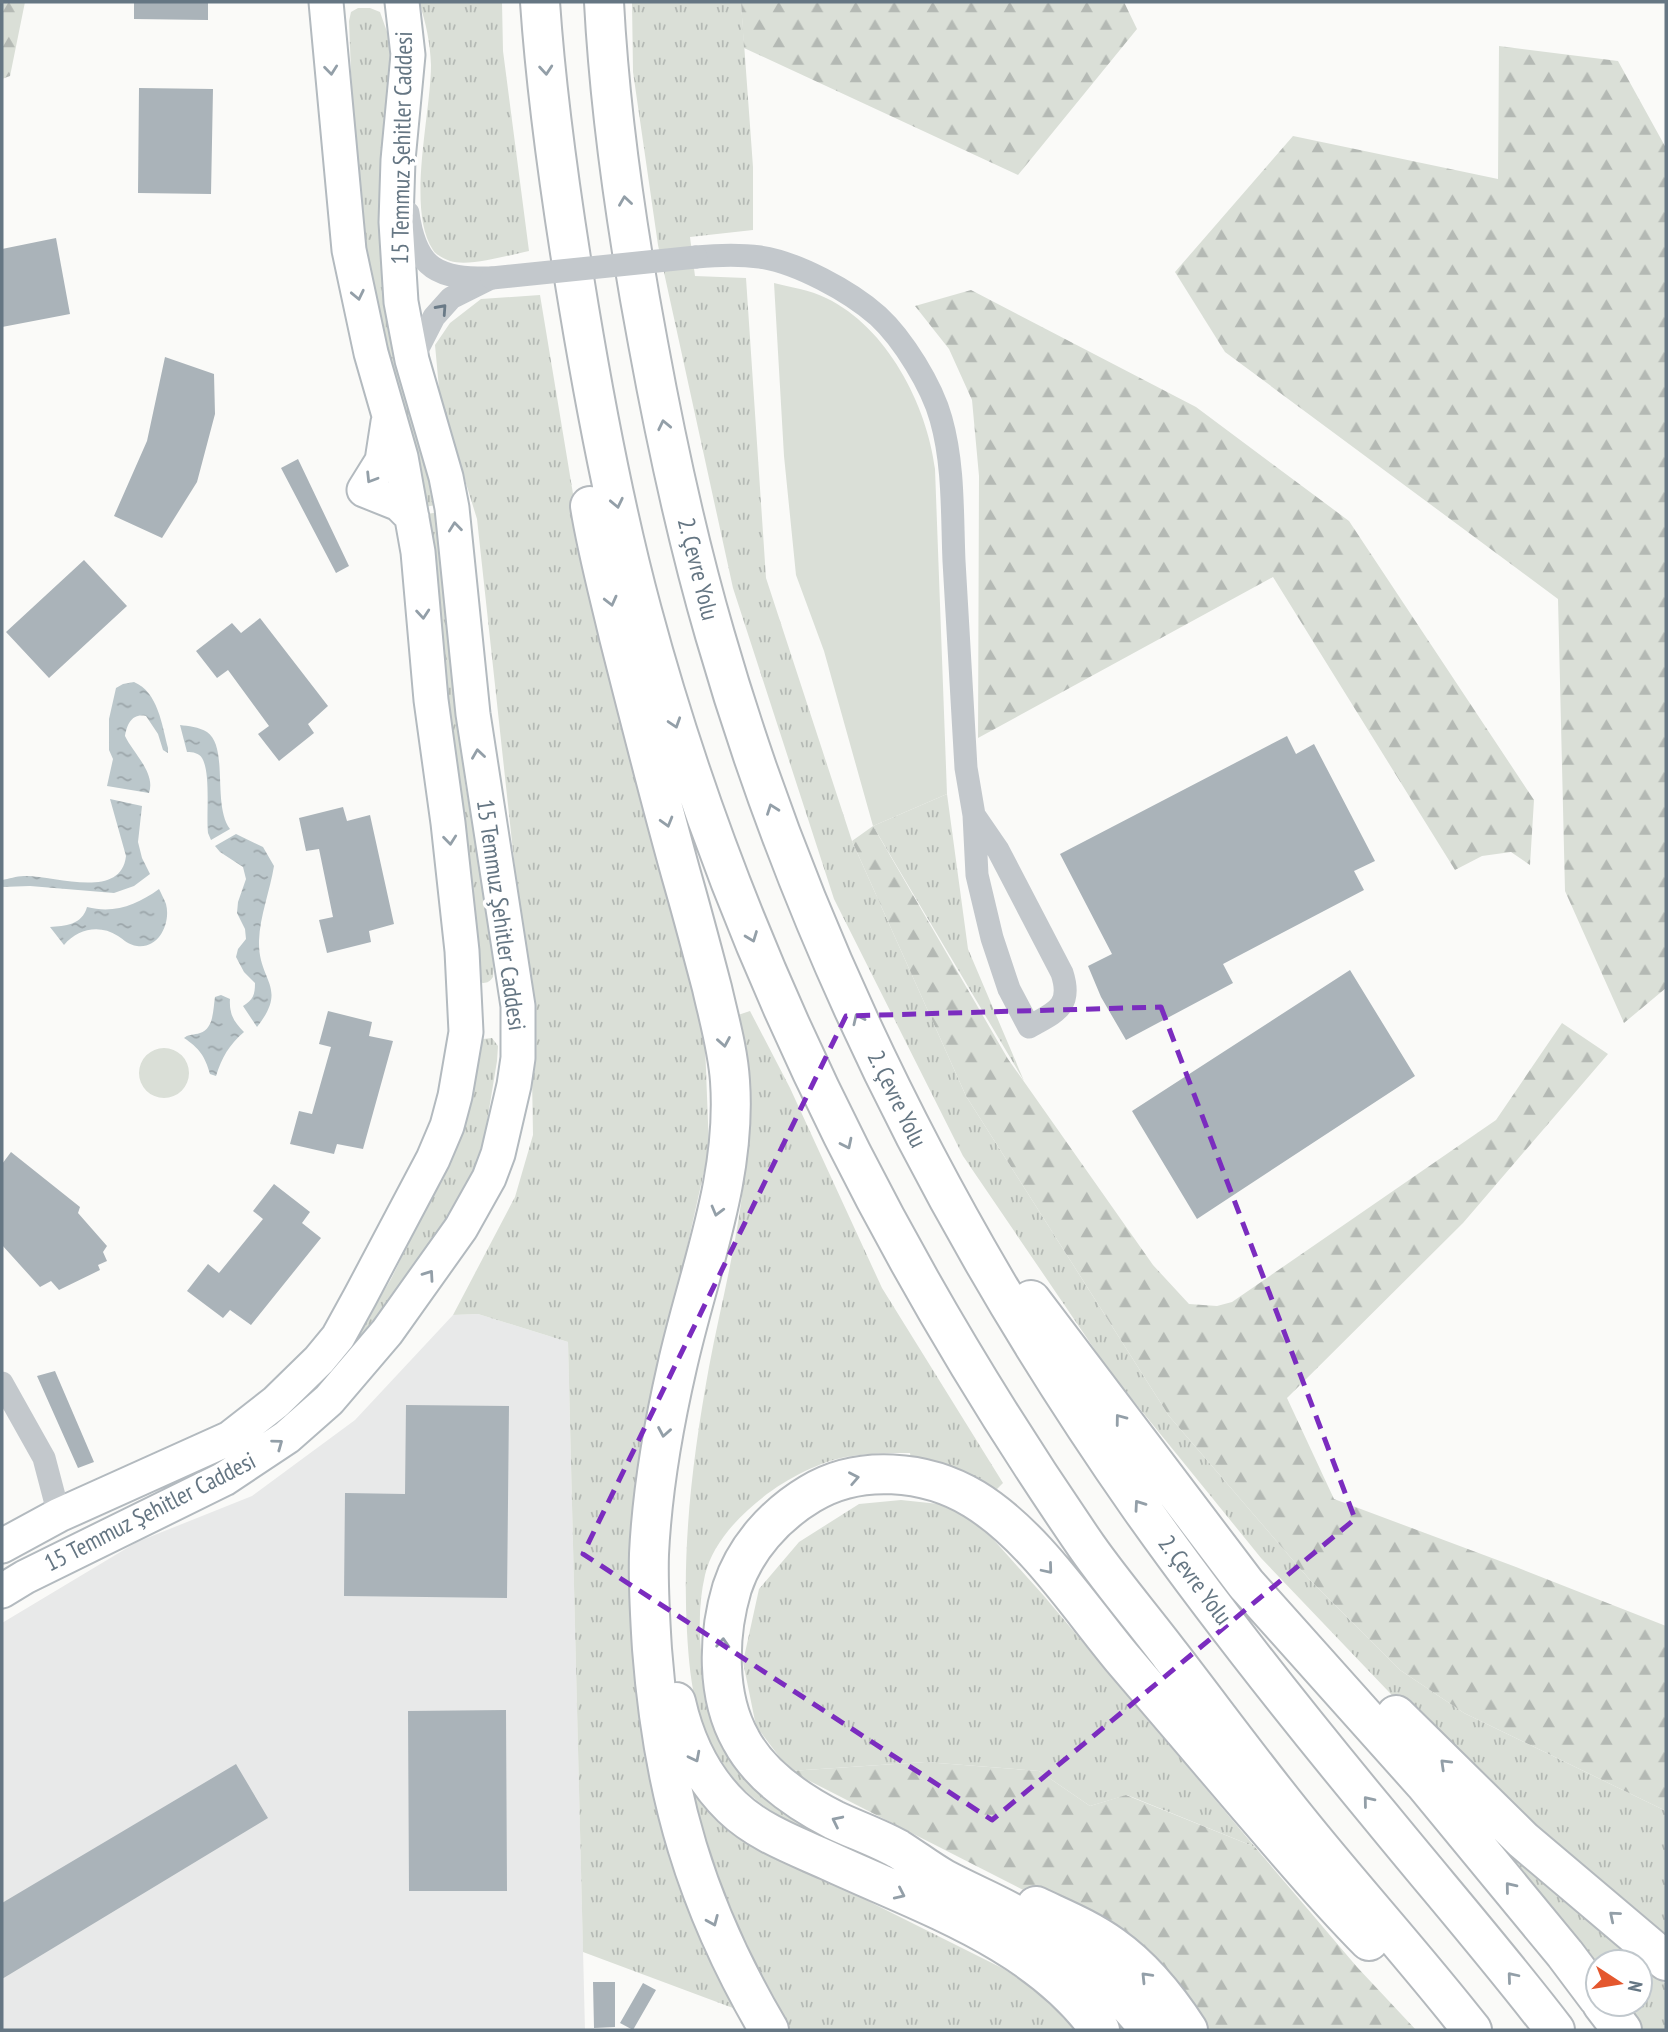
<svg xmlns="http://www.w3.org/2000/svg" width="1668" height="2032" viewBox="0 0 1668 2032" font-family="'PT Sans Narrow',sans-serif">
<style>
.built{fill:#e8e9e9}
.grass{fill:url(#grass-tufts)}
.forest{fill:url(#forest-firs)}
.park{fill:#dadfd7}
.water{fill:url(#water-ripples)}
.building{fill:#aab3b9}
.lines{fill:none;stroke-linecap:round;stroke-linejoin:round}
.secondary-casing{stroke:#b3babf;stroke-width:37}
.highway-casing{stroke:#b4b9bd;stroke-width:42}
.street{stroke:#c3c8cc;stroke-width:23}
.secondary{stroke:#fff;stroke-width:33}
.highway{stroke:#fff;stroke-width:38}
.street-bridge{stroke:#c3c8cc;stroke-width:23}
.oneway{stroke:#939fa8}
.oneway2{stroke:#6a7a87}
.marked{fill:none;stroke:#7b2cbf;stroke-width:5;stroke-dasharray:14 9;stroke-linejoin:round}
.labels{text-anchor:middle;stroke-width:7;stroke-linejoin:round;paint-order:stroke}
.street-label{font-size:24px;fill:#657683;stroke:#fff}
</style>
<defs>
<pattern id="grass-tufts" width="24" height="20" patternUnits="userSpaceOnUse" patternTransform="scale(1.75)"><rect width="24" height="20" fill="#dadfd7"/><path d="M3 7l-1-3M5 7V3M7 7l1-3M15 17l-1-3M17 17v-4M19 17l1-3" fill="none" stroke="#b4b9b4"/></pattern>
<pattern id="forest-firs" width="22" height="20" patternUnits="userSpaceOnUse" patternTransform="scale(1.75)"><rect width="22" height="20" fill="#dadfd7"/><path d="M5 1l3.5 6h-7zM16 11l3.5 6h-7z" fill="#b4b9b4"/></pattern>
<pattern id="water-ripples" width="26" height="14" patternUnits="userSpaceOnUse" patternTransform="scale(1.75)"><rect width="26" height="14" fill="#bbc7cb"/><path d="M2 4q2-2 4 0t4 0M15 11q2-2 4 0t4 0" fill="none" stroke="#9ca6aa"/></pattern>
</defs>
<rect width="100%" height="100%" fill="#fafaf8"/>
<path class="built" d="M 478,1314 L 568,1342 L 585,2030 L 2,2030 L 2,1623 L 137,1542 L 252,1496 L 355,1420 L 453,1315 Z"/>
<path class="grass" d="M 419,2 L 502,2 L 503,51 L 529,251 C 509,255 470,267 450,261 C 445,259 436,255 433,250 C 406,209 431,114 431,65 C 430,42 426,23 419,2 Z
M 632,2 L 741,2 L 753,167 L 753,230 L 690,237 L 695,276 L 746,278 L 766,578 L 852,841 L 966,1096 L 1169,1416 L 1310,1580 L 1400,1670 L 1464,1713 L 1666,1811 L 1666,1937 L 1567,1859 L 1409,1713 L 1261,1558 L 1110,1372 L 963,1156 L 834,899 L 733,588 L 658,245 L 633,72 Z
M 358,8 L 370,8 L 380,12 L 392,46 L 388,112 L 441,504 L 425,507 L 370,290 L 354,150 L 349,21 L 351,12 Z
M 540,295 L 592,608 L 676,919 L 705,1043 L 709,1149 L 676,1297 L 639,1494 L 693,1915 L 733,2008 L 583,1952 L 568,1342 L 478,1314 L 453,1315 L 515,1197 L 533,1135 L 531,1017 L 477,519 L 440,399 L 435,345 L 450,323 L 481,299 Z
M 441,512 L 465,783 L 471,816 L 477,836 L 494,961 L 493,977 C 489,983 485,984 478,982 L 426,514 Z
M 947,794 L 968,949 L 1024,1081 L 873,826 Z
M 750,1011 L 790,1088 L 882,1288 L 1003,1483 L 995,1491 L 911,1460 L 910,1453 C 889,1453 867,1453 846,1457 C 793,1467 718,1520 705,1575 C 694,1622 702,1676 714,1722 L 900,1868 L 1134,2030 L 1115,2030 C 1065,1996 1016,1962 967,1927 C 943,1911 920,1893 895,1878 C 843,1847 779,1826 736,1782 C 697,1742 690,1686 687,1632 C 682,1543 693,1455 709,1367 C 721,1303 738,1241 744,1177 C 749,1123 740,1070 735,1016 Z
M 492,1038 L 498,1046 L 497,1061 L 485,1134 L 475,1168 L 458,1202 L 403,1286 L 350,1358 L 346,1355 L 391,1279 L 448,1164 L 470,1106 L 478,1045 L 483,1039 Z
M 901,1500 L 939,1504 L 967,1517 L 993,1539 L 1044,1596 L 1255,1847 L 1127,1795 L 1090,1806 L 1039,1771 L 925,1762 L 790,1771 L 756,1726 L 743,1662 L 759,1589 L 799,1542 L 859,1504 Z
M 690,1795 L 699,1795 L 753,1839 L 874,1904 L 1004,1969 L 1038,1992 L 1076,2030 L 791,2030 C 771,1998 751,1965 736,1930 C 718,1886 704,1840 690,1795 Z
M 1497,1836 L 1638,1962 L 1598,1962 L 1598,1985 L 1486,1844 Z
M 1640,1964 L 1666,1984 L 1666,2030 L 1633,2030 L 1613,2004 L 1640,2004 Z"/>
<path class="forest" d="M 2,2 L 25,2 L 10,76 L 2,79 Z
M 741,2 L 1124,2 L 1137,29 L 1018,175 L 744,48 Z
M 1499,46 L 1618,61 L 1666,148 L 1666,988 L 1624,1023 L 1565,891 L 1558,599 L 1225,352 L 1175,272 L 1293,136 L 1498,179 Z
M 971,290 L 1196,407 L 1349,521 L 1534,800 L 1530,865 L 1511,852 L 1482,856 L 1455,870 L 1273,577 L 978,738 L 979,476 L 972,400 L 949,349 L 915,306 Z
M 873,826 L 1008,1059 L 1153,1265 L 1189,1304 L 1217,1306 L 1232,1302 L 1496,1120 L 1562,1023 L 1608,1054 L 1463,1223 L 1287,1398 L 1334,1499 L 1516,1567 L 1666,1626 L 1666,1811 L 1464,1713 L 1400,1670 L 1310,1580 L 1169,1416 L 966,1096 L 852,841 Z
M 925,1762 L 1039,1771 L 1090,1806 L 1126,1795 L 1255,1847 L 1357,1967 L 1416,2030 L 1198,2030 L 1031,1894 L 790,1771 Z"/>
<path class="park" d="M 774,283 C 790,287 810,290 826,298 C 887,327 927,405 935,469 L 947,794 L 873,826 L 824,651 L 796,575 L 784,456 Z
M139 1073a25 25 0 1 1 50 0a25 25 0 1 1-50 0Z"/>
<path class="water" d="M 134,682 C 158,692 162,725 168,748 L 168,753 L 163,750 L 158,734 L 146,716 C 132,713 127,724 125,736 C 133,753 156,773 149,793 L 107,786 L 113,759 L 109,750 L 109,719 L 116,688 L 123,684 Z
M 180,725 C 188,726 199,727 207,732 C 229,747 212,805 230,829 L 211,840 L 208,833 C 206,814 211,773 202,758 C 199,753 193,752 187,752 Z
M 110,799 L 142,806 L 138,842 L 142,858 L 150,874 L 134,886 L 114,893 L 30,886 L 2,887 L 2,880 C 9,879 16,876 24,876 C 53,875 121,901 126,856 Z
M 236,834 L 263,847 L 274,866 C 270,891 260,915 259,941 C 258,982 289,986 257,1027 L 243,1006 C 253,1000 255,995 255,983 L 244,972 L 236,957 L 238,949 L 246,939 L 245,929 L 237,913 L 238,902 L 246,879 L 243,867 L 220,852 L 215,846 Z
M 159,889 C 161,893 164,899 166,904 C 171,923 159,949 137,946 C 129,945 124,940 118,936 C 99,924 78,929 64,945 L 50,927 C 65,926 82,925 87,907 C 114,914 137,905 159,889 Z
M 221,995 L 230,999 C 229,1014 234,1022 244,1032 C 229,1045 222,1057 216,1076 L 210,1074 C 205,1056 199,1048 184,1038 C 189,1034 194,1035 200,1033 C 214,1029 213,1009 215,997 Z"/>
<path class="building" d="M 134,2 L 208,2 L 208,20 L 134,19 Z
M 139,88 L 213,89 L 211,194 L 138,193 Z
M 56,238 L 70,314 L 2,327 L 2,249 Z
M 165,357 L 214,374 L 215,414 L 197,482 L 162,538 L 114,516 L 147,441 Z
M 298,459 L 349,566 L 336,573 L 281,468 Z
M 84,560 L 127,606 L 49,678 L 6,632 Z
M 260,618 L 328,706 L 308,724 L 314,733 L 279,761 L 258,734 L 269,726 L 228,670 L 217,678 L 196,651 L 232,623 L 241,633 Z
M 1287,736 L 1296,754 L 1314,744 L 1375,861 L 1354,871 L 1364,890 L 1223,964 L 1233,983 L 1126,1040 L 1101,997 L 1088,966 L 1112,954 L 1060,854 Z
M 343,807 L 347,821 L 370,815 L 394,924 L 369,931 L 371,942 L 327,953 L 319,920 L 333,917 L 319,849 L 306,851 L 299,818 Z
M 1350,970 L 1415,1076 L 1197,1219 L 1132,1111 Z
M 328,1011 L 372,1022 L 369,1036 L 393,1041 L 363,1149 L 337,1144 L 334,1154 L 290,1144 L 299,1111 L 312,1114 L 331,1047 L 319,1044 Z
M 11,1152 L 80,1207 L 78,1213 L 107,1246 L 103,1252 L 107,1261 L 98,1265 L 100,1270 L 59,1290 L 51,1281 L 40,1287 L 2,1245 L 2,1164 Z
M 274,1184 L 310,1212 L 302,1223 L 321,1238 L 251,1325 L 230,1310 L 223,1318 L 187,1291 L 208,1264 L 219,1273 L 263,1219 L 253,1211 Z
M 55,1371 L 94,1462 L 78,1468 L 37,1376 Z
M 406,1405 L 509,1406 L 507,1598 L 344,1596 L 345,1493 L 405,1494 Z
M 506,1710 L 507,1891 L 409,1891 L 408,1711 Z
M 236,1764 L 268,1818 L 2,1979 L 2,1903 Z
M 593,1982 L 615,1982 L 615,2027 L 594,2028 Z
M 643,1983 L 656,1990 L 633,2030 L 620,2023 Z"/>
<g class="lines">
<defs>
<path id="secondary" d="M 388,422 L 382,461 L 364,490 L 399,504 L 412,517
M 2,1546 L 59,1515 L 230,1438 L 276,1402 L 319,1360 L 338,1337 L 360,1297 L 433,1159 L 447,1126 L 455,1096 L 466,1032 L 462,951 L 448,823 L 431,700 L 418,552 L 401,457 L 371,353 L 349,250 L 326,2
M 2,1591 L 25,1577 L 224,1479 L 287,1437 L 329,1400 L 387,1332 L 461,1228 L 489,1178 L 498,1154 L 514,1085 L 518,1058 L 518,1006 L 473,714 L 452,508 L 446,477 L 412,360 L 401,302 L 396,222 L 398,160 L 408,55 L 402,2"/>
<path id="highway" d="M 540,2 C 547,105 562,206 579,308 C 596,410 615,511 642,611 C 732,947 890,1261 1087,1547 C 1113,1584 1143,1619 1171,1656 C 1215,1713 1258,1772 1304,1828 C 1359,1896 1418,1961 1472,2030
M 604,2 C 610,116 627,231 648,343 C 666,441 687,539 715,635 C 805,948 954,1241 1141,1508 C 1216,1614 1298,1717 1381,1817 C 1439,1888 1499,1957 1555,2030
M 590,506 C 597,550 609,594 619,637 C 639,716 659,795 681,874 C 692,912 702,950 712,988 C 719,1019 728,1050 730,1081 C 737,1180 698,1272 677,1367 C 663,1428 652,1492 649,1554 C 648,1586 650,1618 652,1649 C 663,1793 696,1906 769,2030
M 1031,1300 L 1246,1584 L 1424,1783 L 1565,1954 L 1598,1998
M 676,1702 C 685,1742 702,1778 732,1807 C 759,1833 796,1846 829,1861 C 924,1905 1038,1942 1100,2030
M 1396,1715 L 1523,1840 L 1666,1961
M 1036,1906 C 1061,1918 1089,1929 1112,1946 C 1143,1968 1168,1999 1188,2030
M 1602,2004 L 1622,2030
M 1150,2030 C 1121,1992 1068,1947 1028,1922 C 1001,1905 972,1894 944,1879 C 928,1870 914,1859 898,1849 C 878,1838 855,1830 834,1820 C 799,1802 760,1776 741,1740 C 716,1696 718,1635 732,1588 C 745,1548 775,1515 810,1494 C 859,1464 926,1470 974,1499 C 1033,1535 1078,1605 1122,1658 C 1164,1708 1207,1757 1249,1807 C 1288,1852 1326,1898 1369,1941"/>
</defs>
<use href="#secondary" class="secondary-casing"/>
<use href="#highway" class="highway-casing"/>
<path class="street" d="M 408,213 C 416,270 438,279 492,278
M 696,257 C 717,255 738,254 760,257 C 796,262 850,291 878,316 C 903,339 932,386 941,419 C 954,465 952,514 954,561 C 958,630 962,699 966,768 L 974,815 L 977,875 L 992,938 L 1009,989 L 1029,1027 C 1055,1012 1073,1007 1062,973 L 998,850 L 974,815
M 412,360 L 434,317 L 451,298 L 489,279
M 2,1383 L 44,1458 L 59,1515"/>
<use href="#secondary" class="secondary"/>
<use href="#highway" class="highway"/>
<path class="street-bridge" d="M 492,278 L 696,257"/>
</g>
<defs><path id="oneway-chevron" d="M-2-3.5L2.5 0L-2 3.5" fill="none" stroke-width="1.6" stroke-linecap="round" stroke-linejoin="round" transform="scale(1.75)"/></defs>
<g class="oneway">
<use href="#oneway-chevron" transform="translate(331 70) rotate(84)"/>
<use href="#oneway-chevron" transform="translate(546 70) rotate(85)"/>
<use href="#oneway-chevron" transform="translate(625 201) rotate(-98)"/>
<use href="#oneway-chevron" transform="translate(358 295) rotate(78)"/>
<use href="#oneway-chevron" transform="translate(664 425) rotate(-102)"/>
<use href="#oneway-chevron" transform="translate(371 478) rotate(122)"/>
<use href="#oneway-chevron" transform="translate(617 503) rotate(78)"/>
<use href="#oneway-chevron" transform="translate(455 527) rotate(-96)"/>
<use href="#oneway-chevron" transform="translate(611 601) rotate(76)"/>
<use href="#oneway-chevron" transform="translate(423 614) rotate(85)"/>
<use href="#oneway-chevron" transform="translate(675 723) rotate(72)"/>
<use href="#oneway-chevron" transform="translate(478 754) rotate(-98)"/>
<use href="#oneway-chevron" transform="translate(772 809) rotate(-110)"/>
<use href="#oneway-chevron" transform="translate(667 822) rotate(74)"/>
<use href="#oneway-chevron" transform="translate(450 840) rotate(84)"/>
<use href="#oneway-chevron" transform="translate(752 937) rotate(69)"/>
<use href="#oneway-chevron" transform="translate(858 1019) rotate(-115)"/>
<use href="#oneway-chevron" transform="translate(724 1042) rotate(80)"/>
<use href="#oneway-chevron" transform="translate(847 1144) rotate(64)"/>
<use href="#oneway-chevron" transform="translate(717 1211) rotate(105)"/>
<use href="#oneway-chevron" transform="translate(429 1275) rotate(-55)"/>
<use href="#oneway-chevron" transform="translate(1120 1419) rotate(-127)"/>
<use href="#oneway-chevron" transform="translate(664 1432) rotate(100)"/>
<use href="#oneway-chevron" transform="translate(278 1444) rotate(-36)"/>
<use href="#oneway-chevron" transform="translate(854 1478) rotate(-11)"/>
<use href="#oneway-chevron" transform="translate(1139 1505) rotate(-125)"/>
<use href="#oneway-chevron" transform="translate(1048 1569) rotate(50)"/>
<use href="#oneway-chevron" transform="translate(723 1643) rotate(-87)"/>
<use href="#oneway-chevron" transform="translate(695 1757) rotate(63)"/>
<use href="#oneway-chevron" transform="translate(1445 1764) rotate(-136)"/>
<use href="#oneway-chevron" transform="translate(1368 1801) rotate(-129)"/>
<use href="#oneway-chevron" transform="translate(837 1821) rotate(-154)"/>
<use href="#oneway-chevron" transform="translate(1510 1887) rotate(-129)"/>
<use href="#oneway-chevron" transform="translate(900 1894) rotate(25)"/>
<use href="#oneway-chevron" transform="translate(1614 1916) rotate(-140)"/>
<use href="#oneway-chevron" transform="translate(713 1921) rotate(67)"/>
<use href="#oneway-chevron" transform="translate(1146 1977) rotate(-134)"/>
<use href="#oneway-chevron" transform="translate(1512 1977) rotate(-130)"/>
</g>
<use class="oneway2" href="#oneway-chevron" transform="translate(442 309) rotate(-48)"/>
<path class="marked" d="M 1161,1007 L 1355,1519 L 992,1820 L 583,1554 L 846,1016 Z"/>
<g class="labels">
<g class="street-label">
<text transform="translate(402 148) rotate(-89)" y="8">15 Temmuz Şehitler Caddesi</text>
<text transform="translate(698 569) rotate(76)" y="8">2. Çevre Yolu</text>
<text transform="translate(501 915) rotate(82)" y="8">15 Temmuz Şehitler Caddesi</text>
<text transform="translate(897 1099) rotate(64)" y="8">2. Çevre Yolu</text>
<text transform="translate(150 1512) rotate(-27)" y="8">15 Temmuz Şehitler Caddesi</text>
<text transform="translate(1195 1580) rotate(53)" y="8">2. Çevre Yolu</text>
</g>
</g>
<rect width="1668" height="2032" fill="none" stroke="#657683" stroke-width="7"/>
<g transform="translate(1619 1983) rotate(102)"><circle r="33" fill="#ffffff" stroke="#c1c8cd" stroke-width="2"/>
<path d="M0-5L12 26L0 18L-12 26Z" fill="#e4572e"/>
<text y="-10" font-size="19" font-weight="bold" text-anchor="middle" fill="#657683">N</text>
</g>
</svg>
